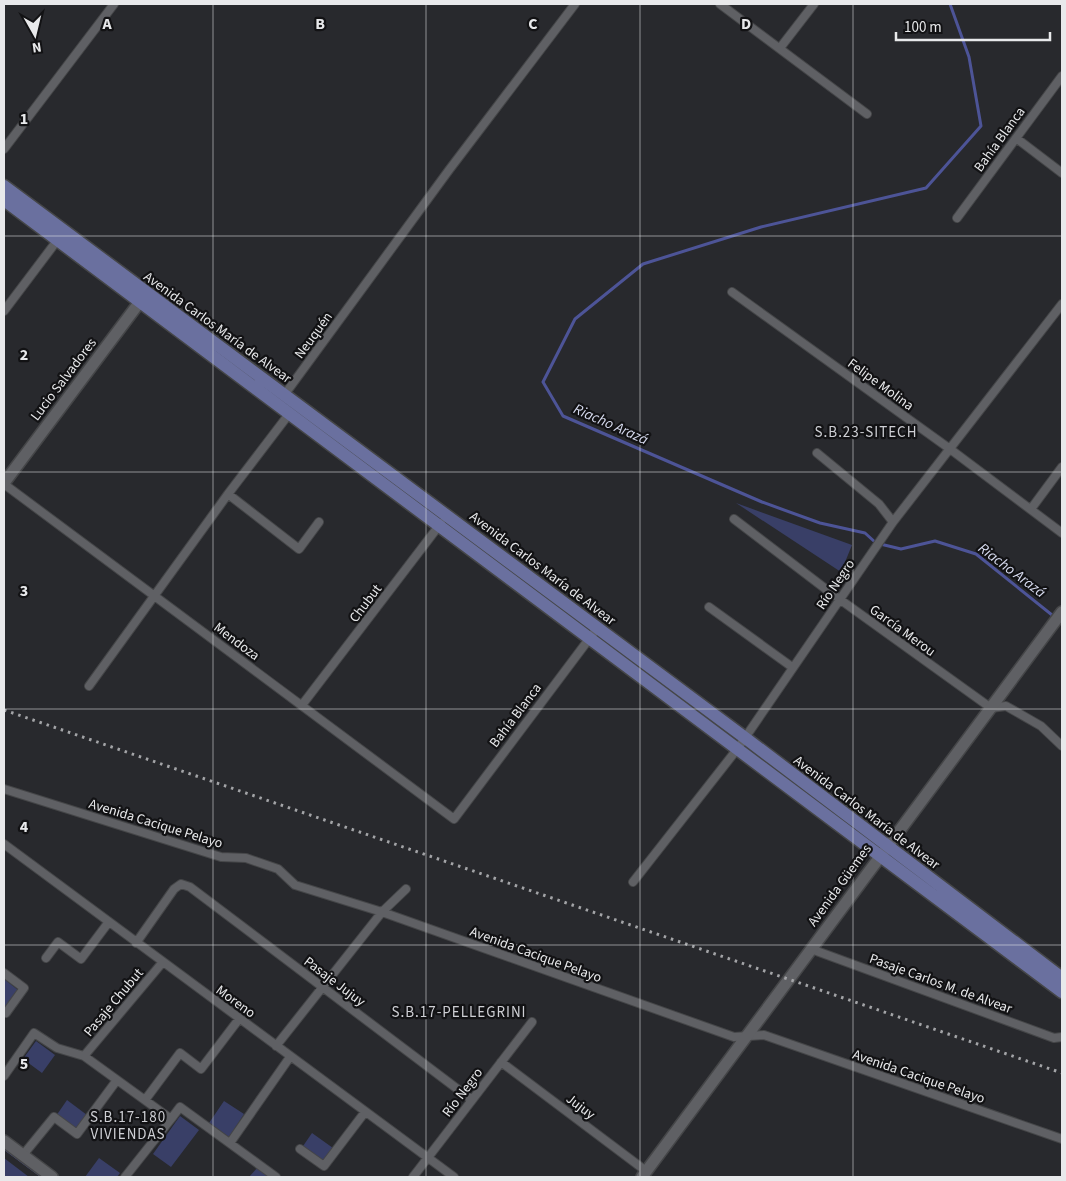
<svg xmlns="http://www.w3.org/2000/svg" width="1066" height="1181" viewBox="0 0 1066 1181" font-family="'Source Sans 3',sans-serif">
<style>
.green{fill:#393f67}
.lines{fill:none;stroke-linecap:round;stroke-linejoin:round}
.stream{stroke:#4d5497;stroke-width:3}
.street-casing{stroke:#454648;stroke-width:10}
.secondary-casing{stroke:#454648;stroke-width:14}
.primary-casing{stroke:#454648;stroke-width:15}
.street{stroke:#5f6064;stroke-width:8}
.secondary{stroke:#5f6064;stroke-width:11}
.primary{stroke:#6a709f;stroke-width:12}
.rail{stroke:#a3a4a7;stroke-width:3;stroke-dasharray:2.5 5;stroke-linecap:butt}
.grid{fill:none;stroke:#e8e9eb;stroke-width:1;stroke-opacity:0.55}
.labels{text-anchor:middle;stroke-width:4.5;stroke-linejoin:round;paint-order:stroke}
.street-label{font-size:14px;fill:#e8e9eb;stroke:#121214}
.water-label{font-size:15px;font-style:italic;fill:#d6daee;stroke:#121214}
.neighbourhood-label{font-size:15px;letter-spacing:1px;fill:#cecfd4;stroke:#121214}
.grid-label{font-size:16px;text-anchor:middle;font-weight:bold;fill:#e8e9eb;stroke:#121214;stroke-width:4.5;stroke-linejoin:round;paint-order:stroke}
</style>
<rect width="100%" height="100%" fill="#28292d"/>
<path class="green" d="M 736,503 L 852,545 L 841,572 Z
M 4,979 L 18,990 L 4,1008 Z
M 36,1041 L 55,1055 L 42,1073 L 23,1059 Z
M 67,1100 L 87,1115 L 75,1130 L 56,1116 Z
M 224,1101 L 244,1114 L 229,1137 L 209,1123 Z
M 180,1116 L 199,1130 L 171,1167 L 153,1154 Z
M 312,1133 L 333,1148 L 322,1164 L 301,1149 Z
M 4,1158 L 29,1177 L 4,1177 Z
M 99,1158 L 120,1173 L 117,1177 L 85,1177 Z
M 258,1167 L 271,1177 L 249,1177 Z"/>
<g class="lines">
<path class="stream" d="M 950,4 L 969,57 L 981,126 L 926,188 L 761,227 L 643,264 L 575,319 L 543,382 L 563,416 L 762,502 L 820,523 L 865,533 L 876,543 L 901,549 L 935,541 L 976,554 L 1062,623
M 4,1148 L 43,1177"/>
<defs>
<path id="street" d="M 720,4 L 867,114
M 780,48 L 814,4
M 1016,138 L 1062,173
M 4,149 L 114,4
M 957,218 L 1062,76
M 732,292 L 950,449 L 1062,533
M 4,311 L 59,238
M 286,398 L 285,394 L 449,170 L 575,4
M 817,453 L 879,504 L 893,522
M 4,484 L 454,819 L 598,627
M 228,494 L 299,549 L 319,522
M 1031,509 L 1062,467
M 734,519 L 831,593 L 991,708 L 1006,706 L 1041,726 L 1062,746
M 709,607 L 792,667
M 89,686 L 228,494 L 289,414 L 289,412
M 302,705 L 441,523
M 4,789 L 221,857 L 246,858 L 278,869 L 295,885 L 382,912 L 734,1037 L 764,1035 L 1062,1139
M 4,844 L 454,1177
M 633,882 L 738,748 L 893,522 L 1062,304
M 136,943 L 174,889 L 181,884 L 190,887 L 472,1100
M 811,949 L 1054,1038 L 1062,1037
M 46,958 L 58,942 L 81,959 L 108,923
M 4,973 L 24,988 L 6,1013
M 276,1046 L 382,912 L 406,889
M 84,1056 L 162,963
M 501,1062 L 646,1171
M 4,1076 L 34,1033 L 57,1048 L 84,1056 L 171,1119 L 180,1107 L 276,1177
M 145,1100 L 180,1053 L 201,1069 L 239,1019
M 230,1143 L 290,1057
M 300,1149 L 324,1166 L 365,1112
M 23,1155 L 54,1117 L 77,1134 L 117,1080
M 125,1177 L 171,1119
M 413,1177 L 532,1022"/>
<path id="secondary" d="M 4,483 L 145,295
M 4,1141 L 52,1177
M 642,1177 L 1062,612"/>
<path id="primary" d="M 4,186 L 744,737 L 1062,978
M 4,200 L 1062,992"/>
</defs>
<use href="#street" class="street-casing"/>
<use href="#secondary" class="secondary-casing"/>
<use href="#primary" class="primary-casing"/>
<use href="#street" class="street"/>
<use href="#secondary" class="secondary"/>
<use href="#primary" class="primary"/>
<path class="rail" d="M 4,710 L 1062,1073"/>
</g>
<path class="grid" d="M 213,4 L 213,1177M 426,4 L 426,1177M 640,4 L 640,1177M 853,4 L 853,1177M 4,236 L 1062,236M 4,472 L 1062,472M 4,709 L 1062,709M 4,945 L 1062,945"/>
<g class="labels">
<g class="street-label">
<text transform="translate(999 139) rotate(-54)" y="5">Bahía Blanca</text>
<text transform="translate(218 327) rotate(36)" y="5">Avenida Carlos María de Alvear</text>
<text transform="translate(313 335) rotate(-54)" y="5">Neuquén</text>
<text transform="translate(63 379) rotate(-53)" y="5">Lucio Salvadores</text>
<text transform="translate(881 384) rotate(36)" y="5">Felipe Molina</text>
<text transform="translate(543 568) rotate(37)" y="5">Avenida Carlos María de Alvear</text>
<text transform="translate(835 584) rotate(-56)" y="5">Río Negro</text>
<text transform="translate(365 603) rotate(-53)" y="5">Chubut</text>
<text transform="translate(903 630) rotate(36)" y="5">García Merou</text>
<text transform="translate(237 641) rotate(37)" y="5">Mendoza</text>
<text transform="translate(515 715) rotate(-53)" y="5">Bahía Blanca</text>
<text transform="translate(867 812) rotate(37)" y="5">Avenida Carlos María de Alvear</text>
<text transform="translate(156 823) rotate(17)" y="5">Avenida Cacique Pelayo</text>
<text transform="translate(839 885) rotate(-54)" y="5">Avenida Güemes</text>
<text transform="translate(536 954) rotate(20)" y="5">Avenida Cacique Pelayo</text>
<text transform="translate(335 981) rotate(37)" y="5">Pasaje Jujuy</text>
<text transform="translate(941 983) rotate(20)" y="5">Pasaje Carlos M. de Alvear</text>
<text transform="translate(236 1001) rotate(36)" y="5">Moreno</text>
<text transform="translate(113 1002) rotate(-50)" y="5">Pasaje Chubut</text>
<text transform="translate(919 1076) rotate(19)" y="5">Avenida Cacique Pelayo</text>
<text transform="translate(462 1092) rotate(-53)" y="5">Río Negro</text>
<text transform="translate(581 1106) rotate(37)" y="5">Jujuy</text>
</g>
<g class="water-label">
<text transform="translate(611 424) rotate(24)" y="5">Riacho Arazá</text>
<text transform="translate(1012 570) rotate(37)" y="5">Riacho Arazá</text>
</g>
<g class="neighbourhood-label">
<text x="866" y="437">S.B.23-SITECH</text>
<text x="459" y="1017">S.B.17-PELLEGRINI</text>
<text x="128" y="1122">S.B.17-180<tspan x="128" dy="17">VIVIENDAS</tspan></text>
</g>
</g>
<g class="grid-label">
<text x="107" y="29">A</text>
<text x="320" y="29">B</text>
<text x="533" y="29">C</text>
<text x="746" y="29">D</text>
<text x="24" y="124">1</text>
<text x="24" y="360">2</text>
<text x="24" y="596">3</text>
<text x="24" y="832">4</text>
<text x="24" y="1069">5</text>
</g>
<rect width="1066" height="1181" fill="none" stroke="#e8e9eb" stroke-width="10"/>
<g transform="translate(35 35) rotate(172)" stroke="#121214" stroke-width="4" paint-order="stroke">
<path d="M0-4L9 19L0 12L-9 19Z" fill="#e8e9eb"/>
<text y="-8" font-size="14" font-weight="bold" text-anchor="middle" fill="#e8e9eb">N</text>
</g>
<path d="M896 32v8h154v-8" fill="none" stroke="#e8e9eb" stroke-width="2.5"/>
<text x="904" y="32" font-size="15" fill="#e8e9eb" stroke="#121214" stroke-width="4" paint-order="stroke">100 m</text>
</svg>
